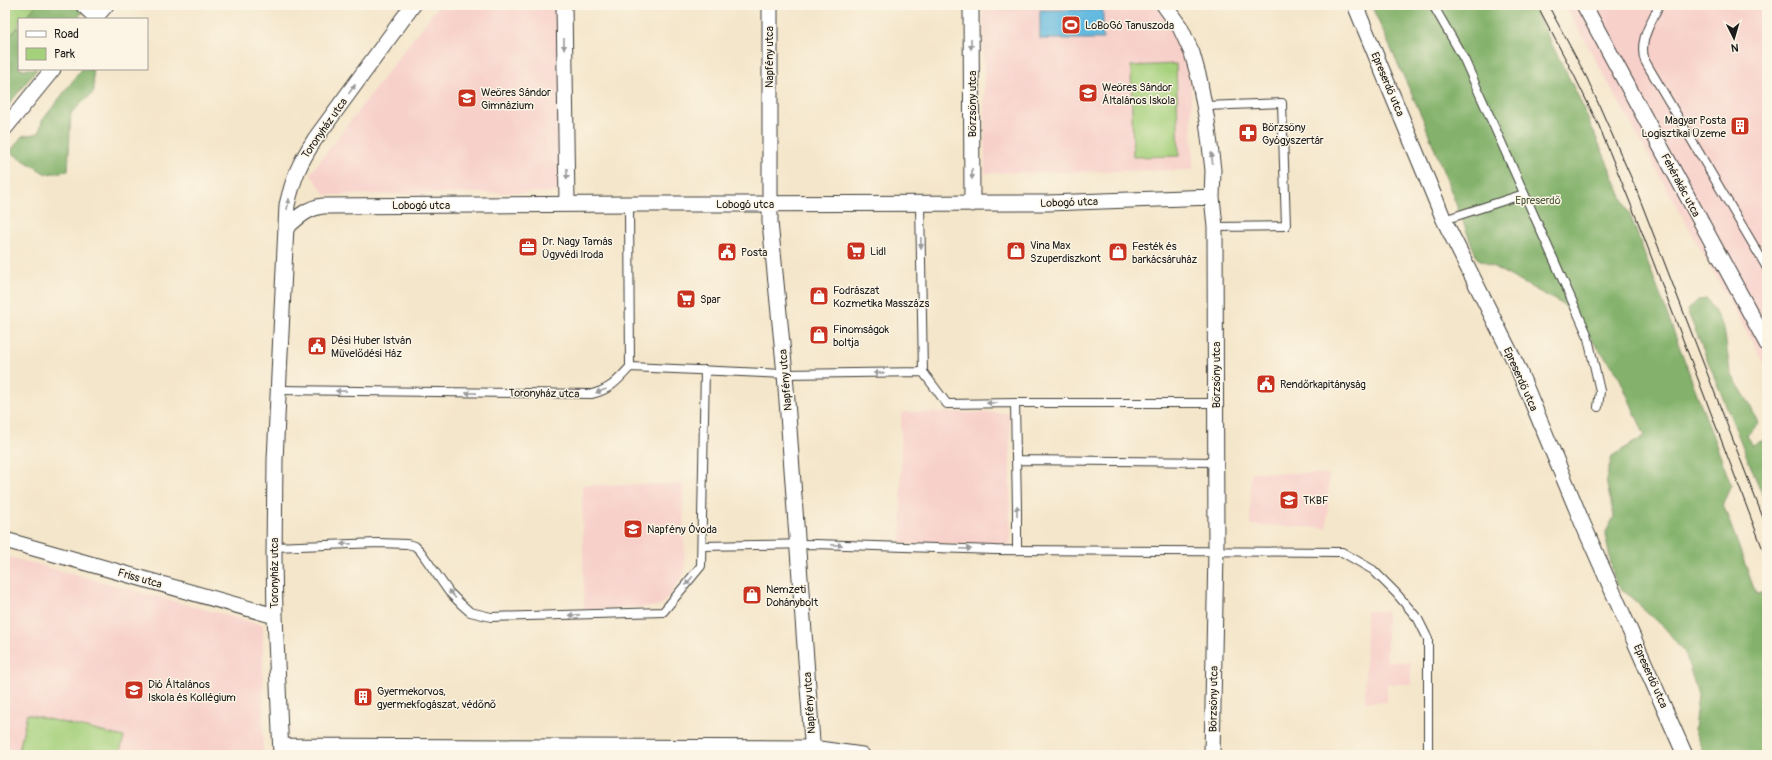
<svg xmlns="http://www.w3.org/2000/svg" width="1772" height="760" viewBox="0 0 1772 760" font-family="Pangolin,sans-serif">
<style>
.built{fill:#f7d0ca}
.green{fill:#a5d07c;stroke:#60764c}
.forest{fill:#84b26c;stroke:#506744}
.water{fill:#63bae0;stroke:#406b7e}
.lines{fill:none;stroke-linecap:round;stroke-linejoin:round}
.stream{stroke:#63bae0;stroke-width:5}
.lane-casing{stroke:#3c3a36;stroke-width:10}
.street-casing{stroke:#3c3a36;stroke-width:17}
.lane{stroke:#fff;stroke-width:8}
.street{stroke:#fff;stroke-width:15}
.tram{stroke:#1c1c1c;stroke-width:1}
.oneway{fill:#999}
.labels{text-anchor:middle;stroke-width:3;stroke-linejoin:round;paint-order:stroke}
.poi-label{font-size:11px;fill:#1c1c1c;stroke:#fcf5e5;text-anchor:start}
.street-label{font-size:11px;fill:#1c1c1c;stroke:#fcf5e5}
.park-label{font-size:11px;fill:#4c5b3e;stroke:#fcf5e5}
</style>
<rect width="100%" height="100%" fill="#fcf5e5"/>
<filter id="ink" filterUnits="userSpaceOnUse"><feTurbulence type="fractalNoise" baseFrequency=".025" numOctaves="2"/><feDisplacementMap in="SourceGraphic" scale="8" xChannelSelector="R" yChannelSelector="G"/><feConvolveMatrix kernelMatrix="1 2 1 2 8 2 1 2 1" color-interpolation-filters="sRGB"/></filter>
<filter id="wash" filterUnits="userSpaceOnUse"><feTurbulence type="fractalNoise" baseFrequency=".012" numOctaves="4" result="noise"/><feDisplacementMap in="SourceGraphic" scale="16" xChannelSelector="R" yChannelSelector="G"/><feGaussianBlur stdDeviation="0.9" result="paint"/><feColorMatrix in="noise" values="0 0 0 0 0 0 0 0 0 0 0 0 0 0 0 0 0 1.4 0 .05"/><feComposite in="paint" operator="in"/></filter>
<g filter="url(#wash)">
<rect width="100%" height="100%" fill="#f4e6ca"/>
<path class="built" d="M 439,5 L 559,5 L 567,192 L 326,195 L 310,174 Z
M 983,5 L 1155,5 L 1188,45 L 1183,59 L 1191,84 L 1193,170 L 985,173 Z
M 1565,5 L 1767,5 L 1767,369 Z
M 901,412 L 1010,413 L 1010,545 L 901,544 Z
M 1251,472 L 1329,474 L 1327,528 L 1250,525 Z
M 683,484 L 685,573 L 661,606 L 584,610 L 582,485 Z
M 5,556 L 263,625 L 263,755 L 5,755 Z
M 1366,611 L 1387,611 L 1387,662 L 1411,662 L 1411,684 L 1387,684 L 1387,702 L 1365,702 Z"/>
<path class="green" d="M 5,5 L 36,5 L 25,19 L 19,19 L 19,26 L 5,42 Z
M 1176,64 L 1179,156 L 1133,157 L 1131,66 Z
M 27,714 L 124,737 L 119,755 L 18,755 Z"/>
<path class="forest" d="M 36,5 L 88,5 L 77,19 L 25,19 Z
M 1371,5 L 1532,5 L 1579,98 L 1632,220 L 1731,485 L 1723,504 L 1756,594 L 1767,592 L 1767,755 L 1704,755 L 1694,729 L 1698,695 L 1685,653 L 1665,628 L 1615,583 L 1605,534 L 1614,517 L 1606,480 L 1612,456 L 1645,436 L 1617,372 L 1564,305 L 1477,258 L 1423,119 Z
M 19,26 L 19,69 L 37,69 L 5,109 L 5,42 Z
M 82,69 L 93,70 L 94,92 L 71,113 L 68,171 L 46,174 L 10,152 L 22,136 L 39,133 L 42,121 Z
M 1707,299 L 1724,328 L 1730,372 L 1749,403 L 1758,423 L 1746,436 L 1752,445 L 1767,439 L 1767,506 L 1687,310 L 1698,300 Z"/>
<path class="water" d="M 1040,10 L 1103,10 L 1103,39 L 1040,39 Z"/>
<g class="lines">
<path class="stream" d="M 5,8 L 8,5"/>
</g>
</g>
<g filter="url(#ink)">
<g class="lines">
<defs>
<path id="lane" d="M 1433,5 L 1464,59 L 1587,334 L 1600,391 L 1598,407
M 1659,5 C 1651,23 1638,41 1645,61 L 1767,268
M 1205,106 L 1282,103 L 1286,226 L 1215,227
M 629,204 L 630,367
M 920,204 L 923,372
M 1444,220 L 1524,194
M 630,367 L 785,374 L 923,372 L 947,404 L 1015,403 L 1017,509 L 1017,550
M 279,390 L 592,394 C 611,389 617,381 630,367
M 1015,403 L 1216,403
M 1016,460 L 1216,462
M 703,546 L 815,544 L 995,550 L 1342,552 L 1373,570 L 1396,593 L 1418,619 L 1428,639 L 1428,755
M 274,547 L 378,543 L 407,544 L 415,546 L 421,552 L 449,592 L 461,604 L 470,612 L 491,617 L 663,612 L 701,566 L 705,370"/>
<path id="street" d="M 83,5 L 96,17
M 564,5 L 567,204
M 770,5 L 770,222 L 785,374 L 813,755
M 971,5 L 972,204
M 1164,5 L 1180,27 L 1192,53 L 1199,78 L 1207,121 L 1213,170 L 1212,197 L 1215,227 L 1216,551 L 1212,755
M 1355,5 L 1444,220 L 1517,366 L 1582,522 L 1685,755
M 1584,5 L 1767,344
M 94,19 L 106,5
M 5,128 L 53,69
M 286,228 C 297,218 307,208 323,206 L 629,204 L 1048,203 L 1212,197
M 5,540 L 275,616
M 281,746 L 812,748 L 862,755
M 281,755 L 275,616 L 274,556 L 275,460 L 287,205 C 294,176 299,164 315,139 L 413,5"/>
</defs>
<use href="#lane" class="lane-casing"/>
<use href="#street" class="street-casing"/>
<use href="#lane" class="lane"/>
<use href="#street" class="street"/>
<path class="tram" d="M 1537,5 L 1573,73 L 1599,126 L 1640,227 L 1767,560
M 1548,5 L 1587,78 L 1634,184 L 1767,528"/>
</g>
<defs><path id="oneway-solid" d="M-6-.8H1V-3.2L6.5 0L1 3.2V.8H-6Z"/></defs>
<g class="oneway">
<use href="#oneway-solid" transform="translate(564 44) rotate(89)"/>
<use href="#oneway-solid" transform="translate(971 44) rotate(90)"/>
<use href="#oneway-solid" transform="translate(352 89) rotate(-54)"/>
<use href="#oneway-solid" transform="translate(1212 158) rotate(-96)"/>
<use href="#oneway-solid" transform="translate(567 174) rotate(89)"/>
<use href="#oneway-solid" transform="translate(972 174) rotate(90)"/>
<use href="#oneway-solid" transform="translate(288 204) rotate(-80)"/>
<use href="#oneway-solid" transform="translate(921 243) rotate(89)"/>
<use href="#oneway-solid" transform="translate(879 373) rotate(179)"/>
<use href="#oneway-solid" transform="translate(341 391) rotate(-179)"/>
<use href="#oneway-solid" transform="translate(601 391) rotate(160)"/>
<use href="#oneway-solid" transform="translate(471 393) rotate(-179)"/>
<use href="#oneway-solid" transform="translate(992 403) rotate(180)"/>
<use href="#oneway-solid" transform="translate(1017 511) rotate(-90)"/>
<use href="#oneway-solid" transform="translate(346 544) rotate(178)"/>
<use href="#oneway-solid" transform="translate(837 545) rotate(2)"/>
<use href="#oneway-solid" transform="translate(966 549) rotate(2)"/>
<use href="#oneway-solid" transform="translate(689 581) rotate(129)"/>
<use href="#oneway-solid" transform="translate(452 594) rotate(-131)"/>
<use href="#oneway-solid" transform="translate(574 615) rotate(179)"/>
</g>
</g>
<defs>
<symbol id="stadium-square" viewBox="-11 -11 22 22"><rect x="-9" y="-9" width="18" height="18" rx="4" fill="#c8321e" stroke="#fcf5e5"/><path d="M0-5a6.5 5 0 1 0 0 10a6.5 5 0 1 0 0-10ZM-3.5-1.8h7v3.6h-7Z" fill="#fff"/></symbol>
<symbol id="school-square" viewBox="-11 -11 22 22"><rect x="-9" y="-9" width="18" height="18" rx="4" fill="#c8321e" stroke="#fcf5e5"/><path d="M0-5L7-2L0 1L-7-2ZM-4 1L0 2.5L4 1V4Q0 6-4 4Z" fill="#fff"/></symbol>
<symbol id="building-square" viewBox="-11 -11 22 22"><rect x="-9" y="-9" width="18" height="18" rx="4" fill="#c8321e" stroke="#fcf5e5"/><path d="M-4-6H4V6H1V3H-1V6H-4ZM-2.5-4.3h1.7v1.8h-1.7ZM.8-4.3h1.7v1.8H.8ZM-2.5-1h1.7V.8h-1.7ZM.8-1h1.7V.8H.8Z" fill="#fff"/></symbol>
<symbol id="pharmacy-square" viewBox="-11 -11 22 22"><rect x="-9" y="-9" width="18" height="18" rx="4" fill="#c8321e" stroke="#fcf5e5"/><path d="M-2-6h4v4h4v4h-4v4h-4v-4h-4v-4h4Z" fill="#fff"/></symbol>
<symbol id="office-square" viewBox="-11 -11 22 22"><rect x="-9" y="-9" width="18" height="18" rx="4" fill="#c8321e" stroke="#fcf5e5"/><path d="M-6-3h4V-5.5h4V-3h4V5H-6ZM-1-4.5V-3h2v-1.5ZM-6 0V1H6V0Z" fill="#fff"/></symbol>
<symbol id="supermarket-square" viewBox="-11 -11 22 22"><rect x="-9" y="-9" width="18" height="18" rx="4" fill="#c8321e" stroke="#fcf5e5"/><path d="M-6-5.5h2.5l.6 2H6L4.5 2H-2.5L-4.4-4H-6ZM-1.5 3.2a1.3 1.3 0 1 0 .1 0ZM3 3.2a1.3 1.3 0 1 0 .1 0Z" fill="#fff"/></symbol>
<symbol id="shop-square" viewBox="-11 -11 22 22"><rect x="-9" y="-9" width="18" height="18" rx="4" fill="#c8321e" stroke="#fcf5e5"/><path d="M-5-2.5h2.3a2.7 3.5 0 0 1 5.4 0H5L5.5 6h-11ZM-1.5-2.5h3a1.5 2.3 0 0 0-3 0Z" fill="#fff"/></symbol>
<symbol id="civic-square" viewBox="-11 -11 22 22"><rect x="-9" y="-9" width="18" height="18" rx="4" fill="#c8321e" stroke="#fcf5e5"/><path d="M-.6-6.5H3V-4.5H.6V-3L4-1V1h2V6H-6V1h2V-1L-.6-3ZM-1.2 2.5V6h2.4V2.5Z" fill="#fff"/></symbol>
<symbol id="university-square" viewBox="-11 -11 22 22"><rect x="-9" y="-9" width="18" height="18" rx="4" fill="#c8321e" stroke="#fcf5e5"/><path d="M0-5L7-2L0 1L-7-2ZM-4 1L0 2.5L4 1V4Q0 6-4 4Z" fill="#fff"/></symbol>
</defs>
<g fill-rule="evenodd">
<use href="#stadium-square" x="1060" y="14" width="22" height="22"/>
<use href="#school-square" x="1077" y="82" width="22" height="22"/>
<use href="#school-square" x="456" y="87" width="22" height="22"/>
<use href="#building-square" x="1729" y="115" width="22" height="22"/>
<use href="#pharmacy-square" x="1237" y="122" width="22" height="22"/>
<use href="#office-square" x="517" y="236" width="22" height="22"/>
<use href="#supermarket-square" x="845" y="240" width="22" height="22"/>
<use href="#shop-square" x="1005" y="240" width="22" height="22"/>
<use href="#civic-square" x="716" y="241" width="22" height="22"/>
<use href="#shop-square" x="1107" y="241" width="22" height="22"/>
<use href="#shop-square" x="808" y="285" width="22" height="22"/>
<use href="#supermarket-square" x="675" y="288" width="22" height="22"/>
<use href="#shop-square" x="808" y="324" width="22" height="22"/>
<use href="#civic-square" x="306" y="335" width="22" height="22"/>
<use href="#civic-square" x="1255" y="373" width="22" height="22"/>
<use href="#university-square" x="1278" y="489" width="22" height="22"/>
<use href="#school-square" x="622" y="518" width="22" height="22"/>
<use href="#shop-square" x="741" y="584" width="22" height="22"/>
<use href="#school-square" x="123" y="679" width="22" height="22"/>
<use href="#building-square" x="352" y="686" width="22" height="22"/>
</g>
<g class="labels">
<g class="poi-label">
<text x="1085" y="29">LoBoGó Tanuszoda</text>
<text x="1102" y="91">Weöres Sándor<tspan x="1102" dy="13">Általános Iskola</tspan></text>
<text x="481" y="96">Weöres Sándor<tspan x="481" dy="13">Gimnázium</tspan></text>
<text x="1726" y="124" text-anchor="end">Magyar Posta<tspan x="1726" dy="13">Logisztikai Üzeme</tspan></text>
<text x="1262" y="131">Börzsöny<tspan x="1262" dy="13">Gyógyszertár</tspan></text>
<text x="542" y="245">Dr. Nagy Tamás<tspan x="542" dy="13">Ügyvédi Iroda</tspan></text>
<text x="1030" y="249">Vina Max<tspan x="1030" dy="13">Szuperdiszkont</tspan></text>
<text x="1132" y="250">Festék és<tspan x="1132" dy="13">barkácsáruház</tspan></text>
<text x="870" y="255">Lidl</text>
<text x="741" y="256">Posta</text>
<text x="833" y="294">Fodrászat<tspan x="833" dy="13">Kozmetika Masszázs</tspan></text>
<text x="700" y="303">Spar</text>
<text x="833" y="333">Finomságok<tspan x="833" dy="13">boltja</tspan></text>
<text x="331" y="344">Dési Huber István<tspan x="331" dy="13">Művelődési Ház</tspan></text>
<text x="1280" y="388">Rendőrkapitányság</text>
<text x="1303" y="504">TKBF</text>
<text x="647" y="533">Napfény Óvoda</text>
<text x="766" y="593">Nemzeti<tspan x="766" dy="13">Dohánybolt</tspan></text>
<text x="148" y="688">Dió Általános<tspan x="148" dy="13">Iskola és Kollégium</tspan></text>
<text x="377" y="695">Gyermekorvos,<tspan x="377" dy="13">gyermekfogászat, védőnő</tspan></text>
</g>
<g class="street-label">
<text transform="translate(769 57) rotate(-90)" y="4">Napfény utca</text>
<text transform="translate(1388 84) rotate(67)" y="4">Epreserdő utca</text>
<text transform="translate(972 104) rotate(-90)" y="4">Börzsöny utca</text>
<text transform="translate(324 128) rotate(-55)" y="4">Toronyház utca</text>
<text transform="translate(1681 185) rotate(62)" y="4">Fehérakác utca</text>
<text transform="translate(1069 202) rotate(-2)" y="4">Lobogó utca</text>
<text x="745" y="208">Lobogó utca</text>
<text x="421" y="209">Lobogó utca</text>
<text transform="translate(1216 375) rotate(-90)" y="4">Börzsöny utca</text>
<text transform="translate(1521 379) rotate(66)" y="4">Epreserdő utca</text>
<text transform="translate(785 380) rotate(-95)" y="4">Napfény utca</text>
<text transform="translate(544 393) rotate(1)" y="4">Toronyház utca</text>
<text transform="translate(274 573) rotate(-90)" y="4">Toronyház utca</text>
<text transform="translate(140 578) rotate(16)" y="4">Friss utca</text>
<text transform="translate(1651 676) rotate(66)" y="4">Epreserdő utca</text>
<text transform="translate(1213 699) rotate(-89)" y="4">Börzsöny utca</text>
<text transform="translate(809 703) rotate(-94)" y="4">Napfény utca</text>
</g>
<g class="park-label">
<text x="1538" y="204">Epreserdő</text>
</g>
</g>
<rect width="1772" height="760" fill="none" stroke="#fcf5e5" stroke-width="20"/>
<rect x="18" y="18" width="130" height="52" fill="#fcf5e5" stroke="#a29e95"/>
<rect x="26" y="31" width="20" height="6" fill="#ffffff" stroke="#a29e95"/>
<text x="54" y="38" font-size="12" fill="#1c1c1c">Road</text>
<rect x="26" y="48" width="20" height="12" fill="#a5d07c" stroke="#a29e95"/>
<text x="54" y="58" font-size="12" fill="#1c1c1c">Park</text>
<g transform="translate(1734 38) rotate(175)" stroke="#fcf5e5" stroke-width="3" paint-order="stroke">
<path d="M0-3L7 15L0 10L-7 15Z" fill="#1c1c1c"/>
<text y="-6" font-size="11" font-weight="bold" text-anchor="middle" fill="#1c1c1c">N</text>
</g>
</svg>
